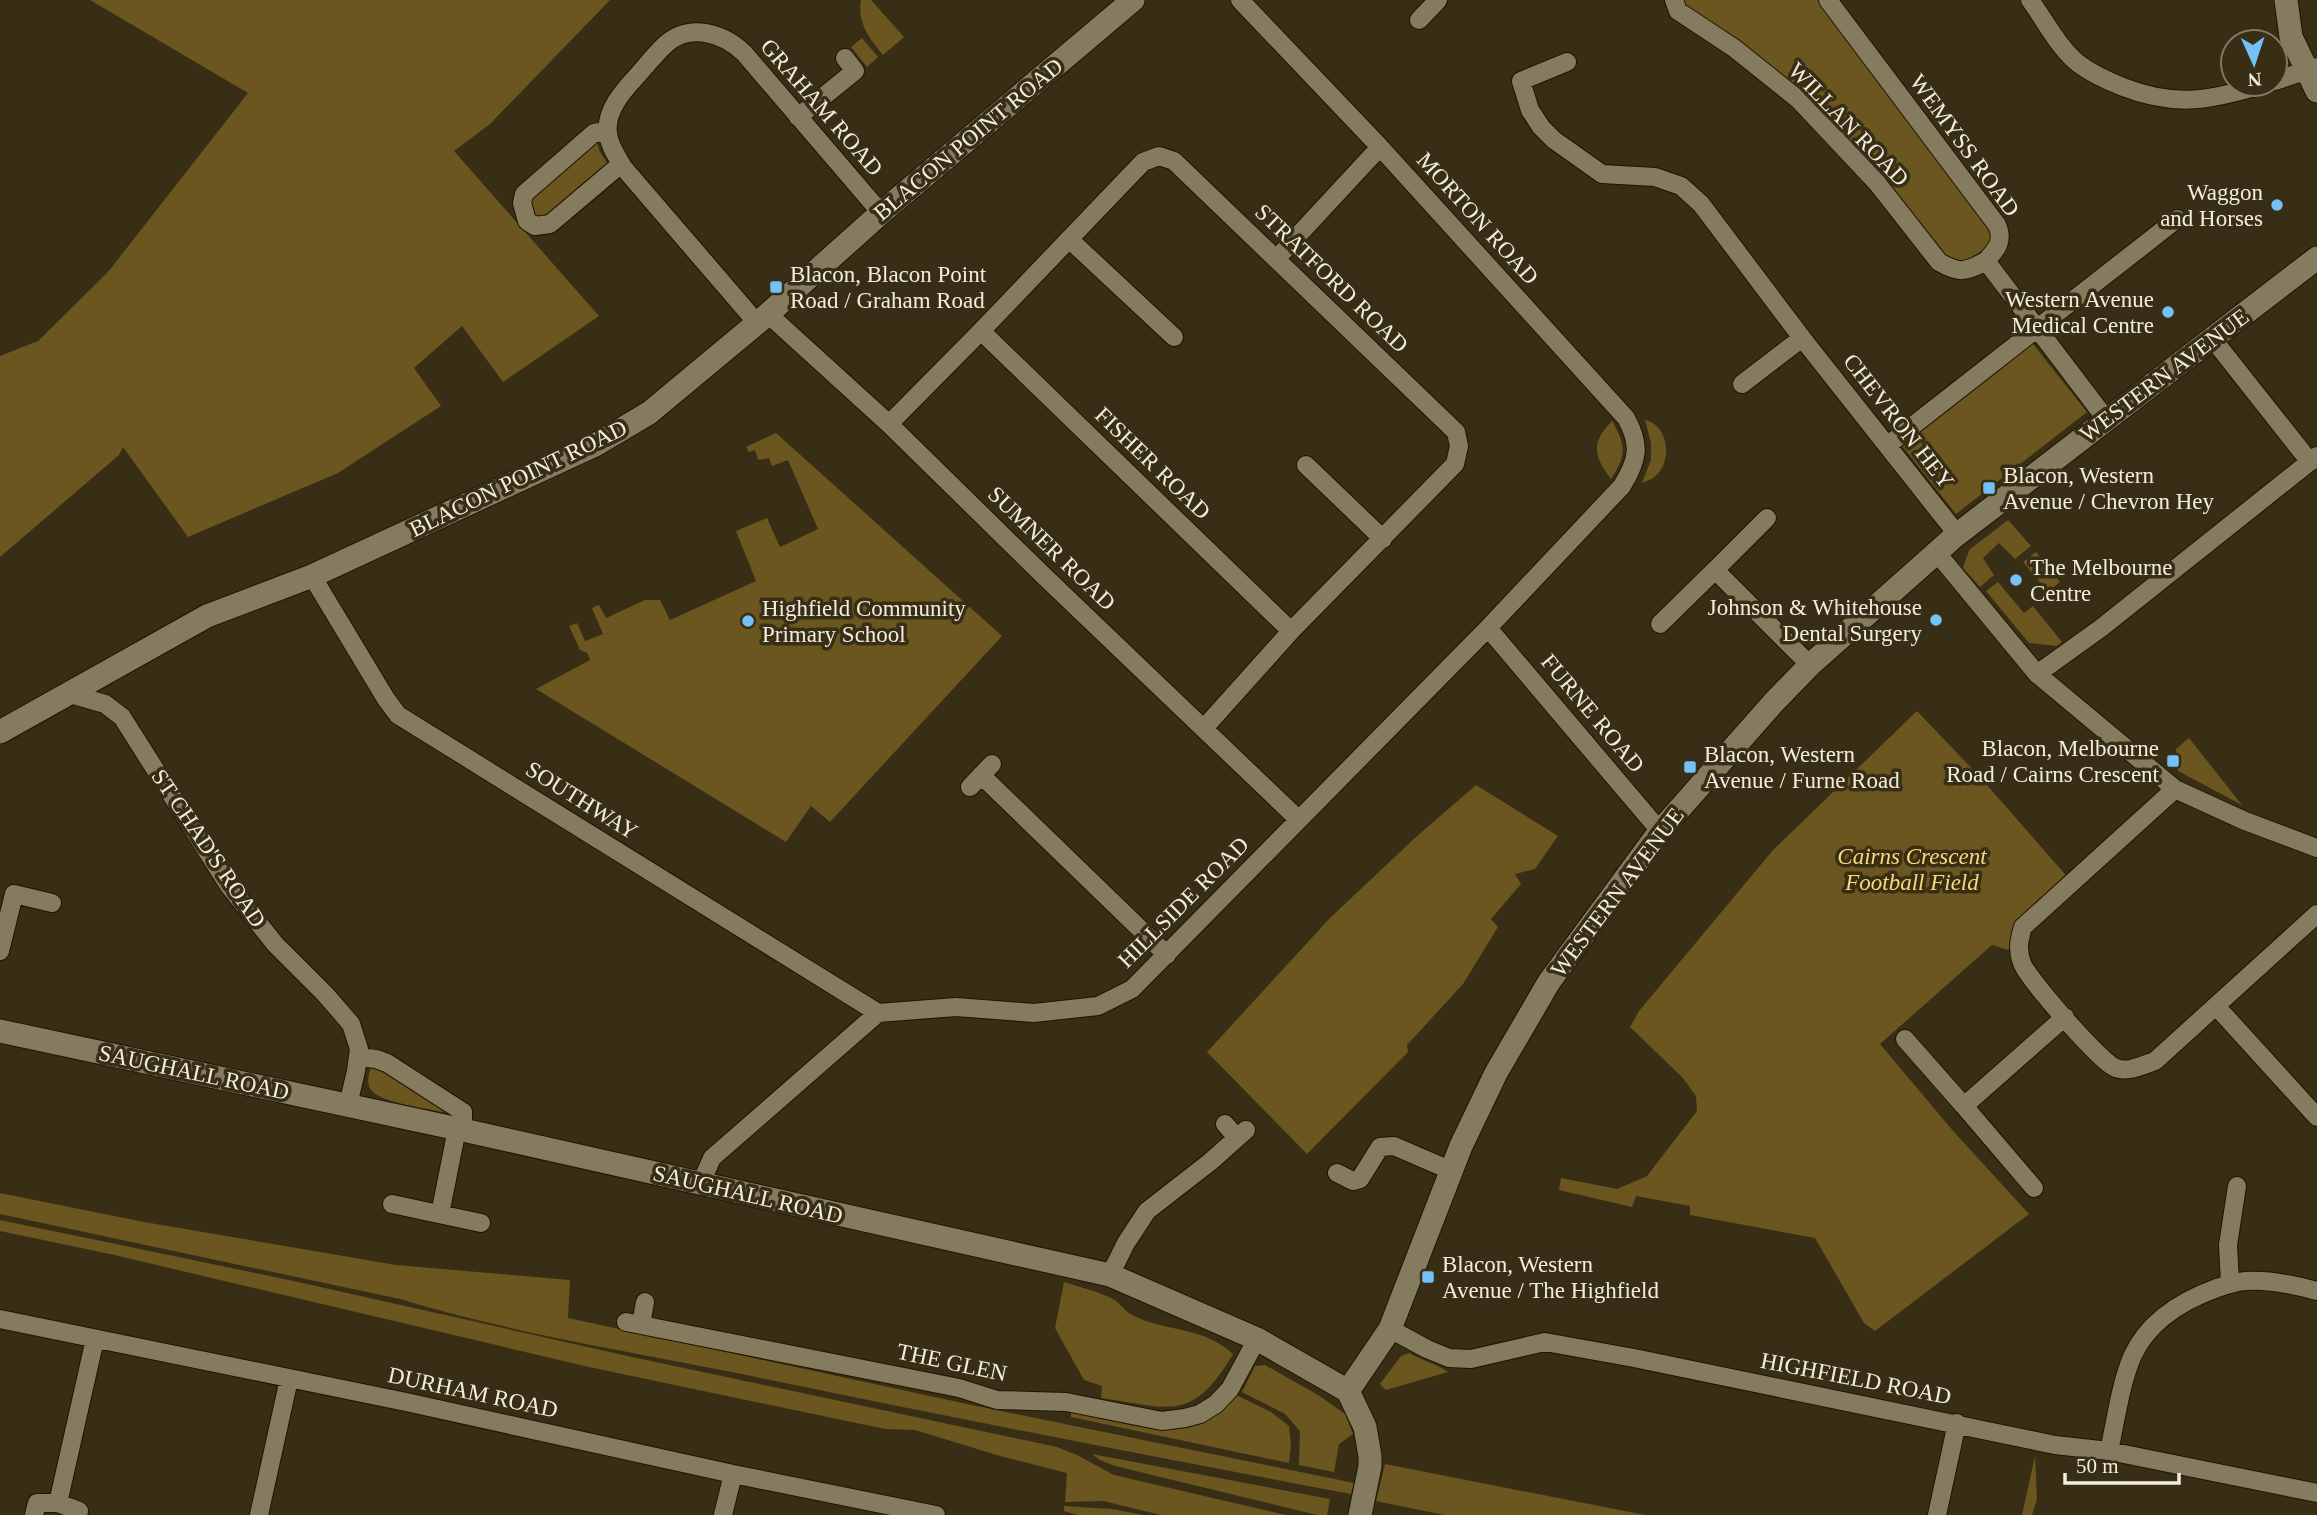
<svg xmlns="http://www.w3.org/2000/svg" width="2317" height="1515" viewBox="0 0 2317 1515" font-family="Georgia,serif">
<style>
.green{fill:#6a561e}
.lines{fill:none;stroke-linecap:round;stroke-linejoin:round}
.minor-casing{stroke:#1e1600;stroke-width:20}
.tertiary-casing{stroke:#1e1600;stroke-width:25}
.minor{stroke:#857b5f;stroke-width:18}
.tertiary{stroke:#857b5f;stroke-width:23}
.poi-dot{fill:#73c1f6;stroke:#372e15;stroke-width:2.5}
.labels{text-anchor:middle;stroke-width:7;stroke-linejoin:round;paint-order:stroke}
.street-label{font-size:23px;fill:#f2edde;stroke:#372e15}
.poi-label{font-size:23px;fill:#f2edde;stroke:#372e15;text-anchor:start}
.park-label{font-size:23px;font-style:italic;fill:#fad97d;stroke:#372e15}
</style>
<rect width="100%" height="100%" fill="#372e15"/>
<path class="green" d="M 90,0 L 610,0 L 490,124 L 454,151 L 599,316 L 503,382 L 462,326 L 414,368 L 441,406 L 338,473 L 188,537 L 123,447 L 119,455 L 0,557 L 0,356 L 38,341 L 108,272 L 248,93 Z
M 861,0 L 871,0 L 904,37 L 883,55 C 869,38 857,23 861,0 Z
M 1683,0 L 1818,0 L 1993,227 L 1990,245 L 1960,265 L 1946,258 L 1825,118 L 1685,7 Z
M 862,38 L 878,57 L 867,67 L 851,47 Z
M 597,142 L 600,152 L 609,166 L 546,218 L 534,219 L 529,199 Z
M 2024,344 L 2033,344 L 2087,412 L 1956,514 L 1899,442 Z
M 1645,420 C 1670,425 1673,465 1653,478 C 1650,480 1646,481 1642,483 L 1651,460 L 1651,443 Z
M 1612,421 C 1626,445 1627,455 1611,479 C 1593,455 1591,443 1612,421 Z
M 776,433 L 1002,636 L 830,822 L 811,806 L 786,842 L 536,689 L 590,660 L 587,653 L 580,650 L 569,626 L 577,623 L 585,641 L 603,634 L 592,608 L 599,605 L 606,618 L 645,600 L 660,600 L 670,620 L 756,581 L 736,531 L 767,518 L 780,547 L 818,529 L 788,460 L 772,466 L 769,458 L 758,460 L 755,450 L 749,452 L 746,447 Z
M 2008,520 L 2031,546 L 2015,559 L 1999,543 L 1983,558 L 1994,575 L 1980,587 L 1963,568 L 1969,550 Z
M 2036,552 L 2060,582 L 2049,591 L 2045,586 L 2044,587 L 2023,562 Z
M 1998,582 L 2024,613 L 2033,606 L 2062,642 L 2057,646 L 2029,643 L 1986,591 Z
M 1917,711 L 1980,777 L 2070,880 L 2052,896 L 2015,952 L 1992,945 L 1880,1044 L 1954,1132 L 2029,1214 L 1875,1331 L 1864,1323 L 1815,1238 L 1690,1215 L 1690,1206 L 1636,1196 L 1632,1207 L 1559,1190 L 1561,1178 L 1617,1189 L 1647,1176 L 1697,1111 L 1696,1096 L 1682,1077 L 1630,1027 L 1639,1011 L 1773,850 Z
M 2189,738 L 2242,805 L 2178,771 L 2176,749 Z
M 1476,785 L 1558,836 L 1535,869 L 1515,874 L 1521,884 L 1491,919 L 1498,927 L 1463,984 L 1407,1045 L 1408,1052 L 1307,1154 L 1207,1052 L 1330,918 L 1416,837 Z
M 373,1062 L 448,1110 L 448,1113 C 431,1109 380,1103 371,1090 C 365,1082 370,1070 373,1062 Z
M 0,1193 L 144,1222 L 396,1265 L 570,1280 L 568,1318 L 967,1404 L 1354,1483 L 1351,1494 C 1144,1455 938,1415 732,1372 C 621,1350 508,1332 400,1299 L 0,1214 Z
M 0,1220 L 289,1280 L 632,1357 L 1057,1447 L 1077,1455 L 1114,1475 L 1286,1515 L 1161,1515 L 1103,1501 L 1065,1502 L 1067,1473 L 1000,1456 L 915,1430 L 885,1429 L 589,1367 L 110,1254 L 0,1231 Z
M 1064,1282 C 1079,1287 1097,1291 1111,1298 C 1119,1301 1124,1311 1132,1315 C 1167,1333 1202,1325 1233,1354 C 1192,1423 1171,1408 1101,1398 L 1102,1386 L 1084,1380 L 1055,1328 Z
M 1409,1353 C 1421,1360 1437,1364 1448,1372 L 1386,1390 L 1380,1384 L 1401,1356 Z
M 1265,1365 L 1318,1395 L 1345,1414 L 1353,1434 L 1339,1444 L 1334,1472 L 1299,1465 L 1300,1431 L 1285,1414 L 1242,1392 L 1255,1366 Z
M 1234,1394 L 1271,1412 L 1289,1426 L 1291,1445 L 1289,1463 L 1071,1417 L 1071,1412 C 1102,1418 1167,1438 1195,1425 C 1211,1418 1222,1406 1234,1394 Z
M 1092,1454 L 1330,1499 L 1327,1515 L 1317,1515 L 1115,1466 L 1100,1460 Z
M 2035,1456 L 2037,1499 L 2032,1515 L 2022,1515 Z
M 1385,1464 L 1645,1515 L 1444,1515 L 1376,1501 Z
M 1064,1506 L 1112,1509 L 1143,1515 L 1077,1515 L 1064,1511 Z"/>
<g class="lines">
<defs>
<path id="minor" d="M 1674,0 L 1678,11 L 1734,48 L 1799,100 L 1877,183 L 1939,262 C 1960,274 1965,272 1986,261
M 1828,0 L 1997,225 C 2004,241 1997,249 1986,261 L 2106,419
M 2030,0 C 2044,19 2060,50 2079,64 C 2092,74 2108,81 2123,87 C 2177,108 2212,100 2265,84
M 1419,20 L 1438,0
M 1567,62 L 1521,81 L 1530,110 L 1541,127 L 1554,140 L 1602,174 L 1655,177 L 1681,186 L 1701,204 L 1802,338 L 1957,534
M 2275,81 L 2317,67
M 798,117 L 855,71 L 845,58
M 607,131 L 594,133 L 524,194 L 522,203 L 527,221 L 535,226 L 550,224 L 621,164
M 1069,239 L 1174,337
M 1277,258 L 1380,147
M 768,314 L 889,424 L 1045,577 L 1298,819
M 757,323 L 623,167 C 617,156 609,146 608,133 C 605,111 623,91 636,77 C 646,66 655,54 666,44 C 690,23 723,33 744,53 L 881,213
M 981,331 L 1291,631
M 2212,338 L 2310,462
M 1742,384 L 1802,338
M 889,424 L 981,331 L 1143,162 L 1159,156 L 1174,161 L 1456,432 L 1459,446 L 1455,464 L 1291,631 L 1205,727
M 1888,445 L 2177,219
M 1306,465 L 1383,539
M 1767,518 L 1715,570 L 1810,665
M 1937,553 L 2037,674 L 2175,789 L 2245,821 L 2317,848
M 312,576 L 386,699 L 398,715 L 878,1013
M 1660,624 L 1715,570
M 1488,628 L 1660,831
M 2037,674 L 2101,628 L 2317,456
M 67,693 L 105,704 L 122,717 L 229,886 L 275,944 L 325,994 L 351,1024 L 359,1049 L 356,1071 L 348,1105
M 981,775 L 1167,955
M 970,787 L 992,764
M 2175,789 L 2023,927 C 2019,940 2017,950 2022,963 C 2027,978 2099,1060 2114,1067 C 2126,1074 2143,1065 2155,1061 L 2317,914
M 0,951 L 14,894 L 52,903
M 2216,1006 L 2317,1117
M 1905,1039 L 1964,1106 L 2065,1017
M 358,1057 L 376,1059 L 387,1063 L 463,1112 L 463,1130
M 1964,1106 L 2034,1188
M 1225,1124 L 1237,1138
M 1337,1173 L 1353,1181 L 1360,1179 L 1380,1147 L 1394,1146 L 1452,1171
M 701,1183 L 712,1158 L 878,1013 L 956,1007 L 1034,1013 L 1098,1006 L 1132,989 L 1488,628 L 1622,486 C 1638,460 1641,445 1626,418 L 1380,147 L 1240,0
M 392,1204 L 481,1223
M 440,1214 L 457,1129
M 1110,1275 L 1126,1243 L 1147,1211 L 1210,1162 L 1246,1130
M 2230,1284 L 2228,1245 L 2237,1186
M 0,1319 L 406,1402 L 733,1474 L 936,1515
M 626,1322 L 959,1388 L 997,1400 L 1066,1402 L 1162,1421 L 1185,1418 L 1200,1414 L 1216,1404 L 1230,1389 L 1257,1339
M 641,1325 L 645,1302
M 1390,1329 L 1427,1349 L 1449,1358 L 1471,1359 L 1545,1342 L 1634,1358 L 2055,1445 L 2109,1451 L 2317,1493
M 2109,1451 C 2116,1420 2120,1386 2132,1357 C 2148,1321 2181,1301 2217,1288 C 2224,1286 2231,1283 2238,1282 C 2261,1278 2295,1285 2317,1291
M 58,1503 L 95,1339
M 34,1515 L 37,1503 L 58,1503 L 79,1511 L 78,1515
M 259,1515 L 289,1379
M 723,1515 L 733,1474
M 1937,1515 L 1957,1423"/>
<path id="tertiary" d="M 2286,0 L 2291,37 L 2317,91
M 0,732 L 207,616 L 312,576 L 595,445 L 649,413 L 768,314 L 881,213 L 1133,0
M 0,1031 L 463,1130 L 1110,1275 L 1257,1339 L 1348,1391 L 1365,1427 L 1370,1456 L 1370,1466 L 1360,1515
M 1348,1391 L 1390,1329 L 1461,1146 L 1496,1073 L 1549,982 L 1660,831 L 1774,702 L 1810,665 L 1954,537 L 2317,258"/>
</defs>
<use href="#minor" class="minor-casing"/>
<use href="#tertiary" class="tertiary-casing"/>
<use href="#minor" class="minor"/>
<use href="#tertiary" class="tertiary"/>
</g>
<g class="poi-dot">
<circle cx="2277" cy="205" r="7"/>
<rect x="769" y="280" width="14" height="14" rx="3.5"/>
<circle cx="2168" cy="312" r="7"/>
<rect x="1982" y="481" width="14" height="14" rx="3.5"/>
<circle cx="2016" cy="580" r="7"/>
<circle cx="1936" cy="620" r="7"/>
<circle cx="748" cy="621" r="7"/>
<rect x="2166" y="754" width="14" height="14" rx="3.5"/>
<rect x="1683" y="760" width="14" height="14" rx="3.5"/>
<rect x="1421" y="1270" width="14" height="14" rx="3.5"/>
</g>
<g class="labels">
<g class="street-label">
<text transform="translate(822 107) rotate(49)" y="8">GRAHAM ROAD</text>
<text transform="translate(1849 124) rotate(46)" y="8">WILLAN ROAD</text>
<text transform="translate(968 139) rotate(-40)" y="8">BLACON POINT ROAD</text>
<text transform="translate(1965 145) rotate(54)" y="8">WEMYSS ROAD</text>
<text transform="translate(1478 218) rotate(48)" y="8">MORTON ROAD</text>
<text transform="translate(1332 278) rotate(44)" y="8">STRATFORD ROAD</text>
<text transform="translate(2164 375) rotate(-37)" y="8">WESTERN AVENUE</text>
<text transform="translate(1899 421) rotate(52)" y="8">CHEVRON HEY</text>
<text transform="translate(1153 463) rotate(44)" y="8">FISHER ROAD</text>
<text transform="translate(518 478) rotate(-26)" y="8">BLACON POINT ROAD</text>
<text transform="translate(1052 548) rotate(44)" y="8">SUMNER ROAD</text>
<text transform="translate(1593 713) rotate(50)" y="8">FURNE ROAD</text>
<text transform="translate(582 800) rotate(32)" y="8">SOUTHWAY</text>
<text transform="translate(209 848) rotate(56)" y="8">ST CHAD'S ROAD</text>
<text transform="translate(1617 892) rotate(-53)" y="8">WESTERN AVENUE</text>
<text transform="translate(1183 902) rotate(-45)" y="8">HILLSIDE ROAD</text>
<text transform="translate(194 1072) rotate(12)" y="8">SAUGHALL ROAD</text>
<text transform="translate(748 1194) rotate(13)" y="8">SAUGHALL ROAD</text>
<text transform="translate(952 1362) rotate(12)" y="8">THE GLEN</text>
<text transform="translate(1856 1378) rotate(11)" y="8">HIGHFIELD ROAD</text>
<text transform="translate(473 1392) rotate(12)" y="8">DURHAM ROAD</text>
</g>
<g class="poi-label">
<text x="2263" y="200" text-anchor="end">Waggon<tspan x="2263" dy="26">and Horses</tspan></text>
<text x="790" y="282">Blacon, Blacon Point<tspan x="790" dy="26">Road / Graham Road</tspan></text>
<text x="2154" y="307" text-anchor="end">Western Avenue<tspan x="2154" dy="26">Medical Centre</tspan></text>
<text x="2003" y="483">Blacon, Western<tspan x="2003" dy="26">Avenue / Chevron Hey</tspan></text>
<text x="2030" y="575">The Melbourne<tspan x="2030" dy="26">Centre</tspan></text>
<text x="1922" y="615" text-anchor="end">Johnson &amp; Whitehouse<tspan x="1922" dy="26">Dental Surgery</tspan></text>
<text x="762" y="616">Highfield Community<tspan x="762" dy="26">Primary School</tspan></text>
<text x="2159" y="756" text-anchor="end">Blacon, Melbourne<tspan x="2159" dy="26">Road / Cairns Crescent</tspan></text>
<text x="1704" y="762">Blacon, Western<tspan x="1704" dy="26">Avenue / Furne Road</tspan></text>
<text x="1442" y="1272">Blacon, Western<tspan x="1442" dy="26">Avenue / The Highfield</tspan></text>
</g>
<g class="park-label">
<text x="1912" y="864">Cairns Crescent<tspan x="1912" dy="26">Football Field</tspan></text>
</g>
</g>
<g transform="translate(2254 63) rotate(177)"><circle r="33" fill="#372e15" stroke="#827a65" stroke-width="2"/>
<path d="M0-5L12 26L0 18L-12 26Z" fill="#73c1f6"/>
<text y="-10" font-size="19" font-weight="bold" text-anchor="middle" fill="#f2edde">N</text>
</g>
<path d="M2065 1473v10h114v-10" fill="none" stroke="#f2edde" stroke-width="3.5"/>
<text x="2076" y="1473" font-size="21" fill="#f2edde" stroke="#372e15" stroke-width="5" paint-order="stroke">50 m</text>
</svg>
